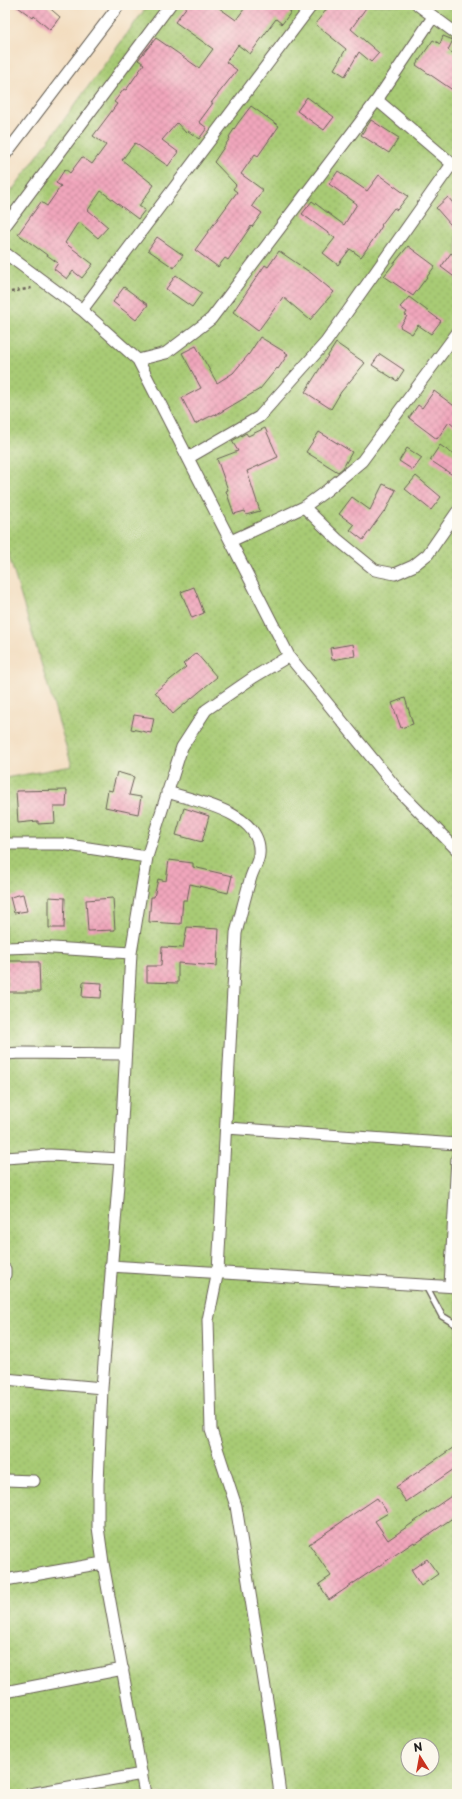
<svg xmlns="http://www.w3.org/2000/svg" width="462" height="1799" viewBox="0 0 462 1799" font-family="'Playpen Sans',sans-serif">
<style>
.grass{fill:url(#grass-dots);stroke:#627448;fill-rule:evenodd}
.building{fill:url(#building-cross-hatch)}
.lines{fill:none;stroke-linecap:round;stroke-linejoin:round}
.lane-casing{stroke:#676055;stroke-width:8}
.street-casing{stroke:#676055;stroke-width:13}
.path{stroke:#676055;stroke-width:2.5;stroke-dasharray:3 3;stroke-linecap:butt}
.lane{stroke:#fff;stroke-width:5.5}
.street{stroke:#fff;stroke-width:11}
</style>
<defs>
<pattern id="grass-dots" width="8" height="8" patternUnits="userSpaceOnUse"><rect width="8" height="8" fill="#a8cb75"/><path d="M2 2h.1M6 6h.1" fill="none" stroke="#90ae65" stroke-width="1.8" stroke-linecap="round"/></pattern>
<pattern id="building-cross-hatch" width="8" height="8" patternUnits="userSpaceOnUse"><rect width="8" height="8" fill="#f1a6bc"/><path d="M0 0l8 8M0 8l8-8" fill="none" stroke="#ce8ea1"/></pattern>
</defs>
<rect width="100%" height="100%" fill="#fbf7ec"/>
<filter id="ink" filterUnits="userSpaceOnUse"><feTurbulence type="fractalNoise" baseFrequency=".025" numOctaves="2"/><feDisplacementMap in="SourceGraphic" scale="8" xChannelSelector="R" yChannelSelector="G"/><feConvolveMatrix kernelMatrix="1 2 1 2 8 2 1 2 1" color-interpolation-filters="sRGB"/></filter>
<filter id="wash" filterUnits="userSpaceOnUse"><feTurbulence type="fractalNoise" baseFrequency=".012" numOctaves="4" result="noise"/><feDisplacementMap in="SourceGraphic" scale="16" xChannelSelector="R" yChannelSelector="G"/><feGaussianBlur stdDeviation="0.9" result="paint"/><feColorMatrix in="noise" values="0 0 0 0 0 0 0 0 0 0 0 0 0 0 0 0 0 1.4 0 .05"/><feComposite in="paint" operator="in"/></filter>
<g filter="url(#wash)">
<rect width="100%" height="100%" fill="#f3ddbf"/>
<path class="grass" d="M 148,5 L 457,5 L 457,1794 L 5,1794 L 5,778 L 72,766 L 5,543 L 5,200 ZM 408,1745 L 432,1745 L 432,1769 L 408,1769 Z"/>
<g id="blocks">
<path class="building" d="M 15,5 L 46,5 L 60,17 L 50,30 L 34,16 L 33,18 Z
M 188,5 L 215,5 L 236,20 L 247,5 L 282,5 L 291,12 L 282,24 L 276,19 L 250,54 L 238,45 L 226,62 L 237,70 L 211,103 L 213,103 L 199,122 L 207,128 L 199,139 L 188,131 L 186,133 L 177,123 L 162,140 L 178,152 L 168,166 L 135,143 L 122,160 L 154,185 L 139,206 L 145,210 L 138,219 L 101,191 L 88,210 L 108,227 L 98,238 L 80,223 L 77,224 L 65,243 L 93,264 L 82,278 L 73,271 L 67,279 L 54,269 L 58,263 L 18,234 L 41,202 L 47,206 L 61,186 L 56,183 L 65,169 L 70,173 L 82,157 L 92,164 L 106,145 L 93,136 L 117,104 L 114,102 L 124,89 L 126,90 L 144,64 L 138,60 L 156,38 L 199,68 L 213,49 L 175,22 Z
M 330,5 L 368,5 L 351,29 L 379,53 L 371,62 L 359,52 L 345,76 L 334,69 L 346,49 L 315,24 Z
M 443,36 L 453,40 L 448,50 L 457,56 L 457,93 L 416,65 L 433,40 L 440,44 Z
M 307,97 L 334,117 L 324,130 L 297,111 Z
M 251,106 L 279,126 L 258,156 L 255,154 L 241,174 L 263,190 L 252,206 L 262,213 L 252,227 L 251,226 L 228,260 L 225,258 L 218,267 L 195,250 L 237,192 L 233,189 L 236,185 L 214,162 L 230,138 L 229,137 L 238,123 Z
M 371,120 L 399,138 L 389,153 L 361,135 Z
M 338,171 L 367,191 L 379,175 L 408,196 L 397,210 L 394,208 L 381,225 L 382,226 L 375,237 L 361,257 L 350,249 L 338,265 L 323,253 L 335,238 L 302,214 L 312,201 L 344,225 L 357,204 L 329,184 Z
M 448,197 L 457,208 L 457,232 L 436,208 Z
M 157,237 L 183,255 L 174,268 L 148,250 Z
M 408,246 L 435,266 L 413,296 L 384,276 Z
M 279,251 L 311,273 L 334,292 L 310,320 L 283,297 L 258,331 L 233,312 L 265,265 L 268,267 Z
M 451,253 L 457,258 L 457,279 L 441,267 Z
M 176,275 L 202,293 L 192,307 L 166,289 Z
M 124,287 L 148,305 L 136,320 L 113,302 Z
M 409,297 L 441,321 L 431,334 L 418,325 L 412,334 L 400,327 L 407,316 L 405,315 L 407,312 L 400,307 Z
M 260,337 L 288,354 L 278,369 L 277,368 L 260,389 L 216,415 L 215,414 L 195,424 L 182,398 L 201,388 L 182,353 L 196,346 L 217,383 L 233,373 L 249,354 Z
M 336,343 L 365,363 L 341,392 L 331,409 L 305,392 Z
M 380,354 L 404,370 L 397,381 L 372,365 Z
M 434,391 L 457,408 L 457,429 L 449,422 L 437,439 L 409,418 L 418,405 L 422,408 Z
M 265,428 L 278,457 L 247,471 L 260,511 L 246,515 L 245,511 L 234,514 L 226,491 L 228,490 L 217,459 L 238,451 L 232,441 L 246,433 L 248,436 Z
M 319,432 L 352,452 L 343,468 L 338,472 L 306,452 Z
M 440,445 L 457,457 L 457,478 L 430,460 Z
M 407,448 L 422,458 L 413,470 L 399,461 Z
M 416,476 L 441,497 L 431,510 L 405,489 Z
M 383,484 L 396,490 L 385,512 L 384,511 L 363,540 L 350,530 L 354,525 L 339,514 L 352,497 L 370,510 Z
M 194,587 L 204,613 L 192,618 L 181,592 Z
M 353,644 L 355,656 L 332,660 L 330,648 Z
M 196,653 L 217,677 L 173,714 L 155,692 L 186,667 L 183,664 Z
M 405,698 L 413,724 L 401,728 L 392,703 Z
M 134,715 L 154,718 L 151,733 L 131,729 Z
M 117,772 L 134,777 L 129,795 L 141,797 L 138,814 L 105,807 L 108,790 L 112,791 Z
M 67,790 L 66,807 L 54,807 L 55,823 L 38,824 L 38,821 L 18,823 L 16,791 Z
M 184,808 L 209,816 L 202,842 L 176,835 Z
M 169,860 L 193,863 L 193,867 L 232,876 L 228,893 L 190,884 L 187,900 L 183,900 L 181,924 L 149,922 L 151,897 L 154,897 L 158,879 L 166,881 Z
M 23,894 L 27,911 L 14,913 L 10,897 Z
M 49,897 L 65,898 L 64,928 L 49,928 Z
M 113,898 L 115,930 L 88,931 L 86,900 Z
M 187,927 L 219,929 L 217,966 L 178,963 L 178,983 L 147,982 L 147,966 L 161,966 L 162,947 L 183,948 Z
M 7,961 L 22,961 L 22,962 L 39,962 L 40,992 L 7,992 Z
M 83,982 L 102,983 L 101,998 L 82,997 Z
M 457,1445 L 457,1467 L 406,1502 L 396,1487 Z
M 457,1492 L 457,1515 L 415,1544 L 414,1542 L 329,1600 L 319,1584 L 331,1576 L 309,1544 L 377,1498 L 388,1513 L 375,1521 L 388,1540 Z
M 427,1559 L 438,1574 L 421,1586 L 411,1570 Z"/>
</g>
</g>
<g filter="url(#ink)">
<use href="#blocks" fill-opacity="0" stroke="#676055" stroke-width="1"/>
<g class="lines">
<defs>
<path id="lane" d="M 426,1286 L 442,1316 L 457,1325"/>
<path id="street" d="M 418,5 L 457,34
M 377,100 L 457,168
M 5,155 L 119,5
M 5,226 L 170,5
M 5,253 L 82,310 L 138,360 L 289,656 L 398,790 L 457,850
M 82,310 L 312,5
M 138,360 L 166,353 L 211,319 L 377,100 L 433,17
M 188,458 L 259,417 L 326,342 L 452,164
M 304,507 L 337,539 L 375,570 L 395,574 L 413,566 L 428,554 L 457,512
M 231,541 L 304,507 L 326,491 L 362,461 L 457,333
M 167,792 C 196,801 263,813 259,854 C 259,861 253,870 251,877 C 245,896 241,914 236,933 L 218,1271 L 208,1320 L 211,1430 L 236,1506 L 271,1725 L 280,1794
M 5,844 L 62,844 L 147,857
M 5,948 L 37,947 L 131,953
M 5,1054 L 21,1053 L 124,1054
M 227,1128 L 457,1144
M 5,1158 L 50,1155 L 120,1159
M 110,1266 L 457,1287
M 5,1269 L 5,1275
M 450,1286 L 457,1158
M 5,1379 L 102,1388
M 5,1480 L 34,1481
M 5,1580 L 103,1563
M 5,1692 L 123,1669
M 30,1794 L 142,1774
M 145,1794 L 103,1563 L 98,1527 L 98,1484 L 102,1388 L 120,1159 L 131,953 L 147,857 L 182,747 L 206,710 L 254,677 L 289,656"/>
</defs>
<use href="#lane" class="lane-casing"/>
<use href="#street" class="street-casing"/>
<path class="path" d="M 5,293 L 32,288"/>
<use href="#lane" class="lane"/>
<use href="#street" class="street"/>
</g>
</g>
<rect width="462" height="1799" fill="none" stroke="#fbf7ec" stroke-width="20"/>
<g transform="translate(420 1757) rotate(349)"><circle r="19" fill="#fbf7ec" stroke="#a29f99"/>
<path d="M0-3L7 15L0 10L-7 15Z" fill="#c8321e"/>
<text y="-6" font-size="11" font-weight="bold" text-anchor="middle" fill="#1c1c1c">N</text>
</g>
</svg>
